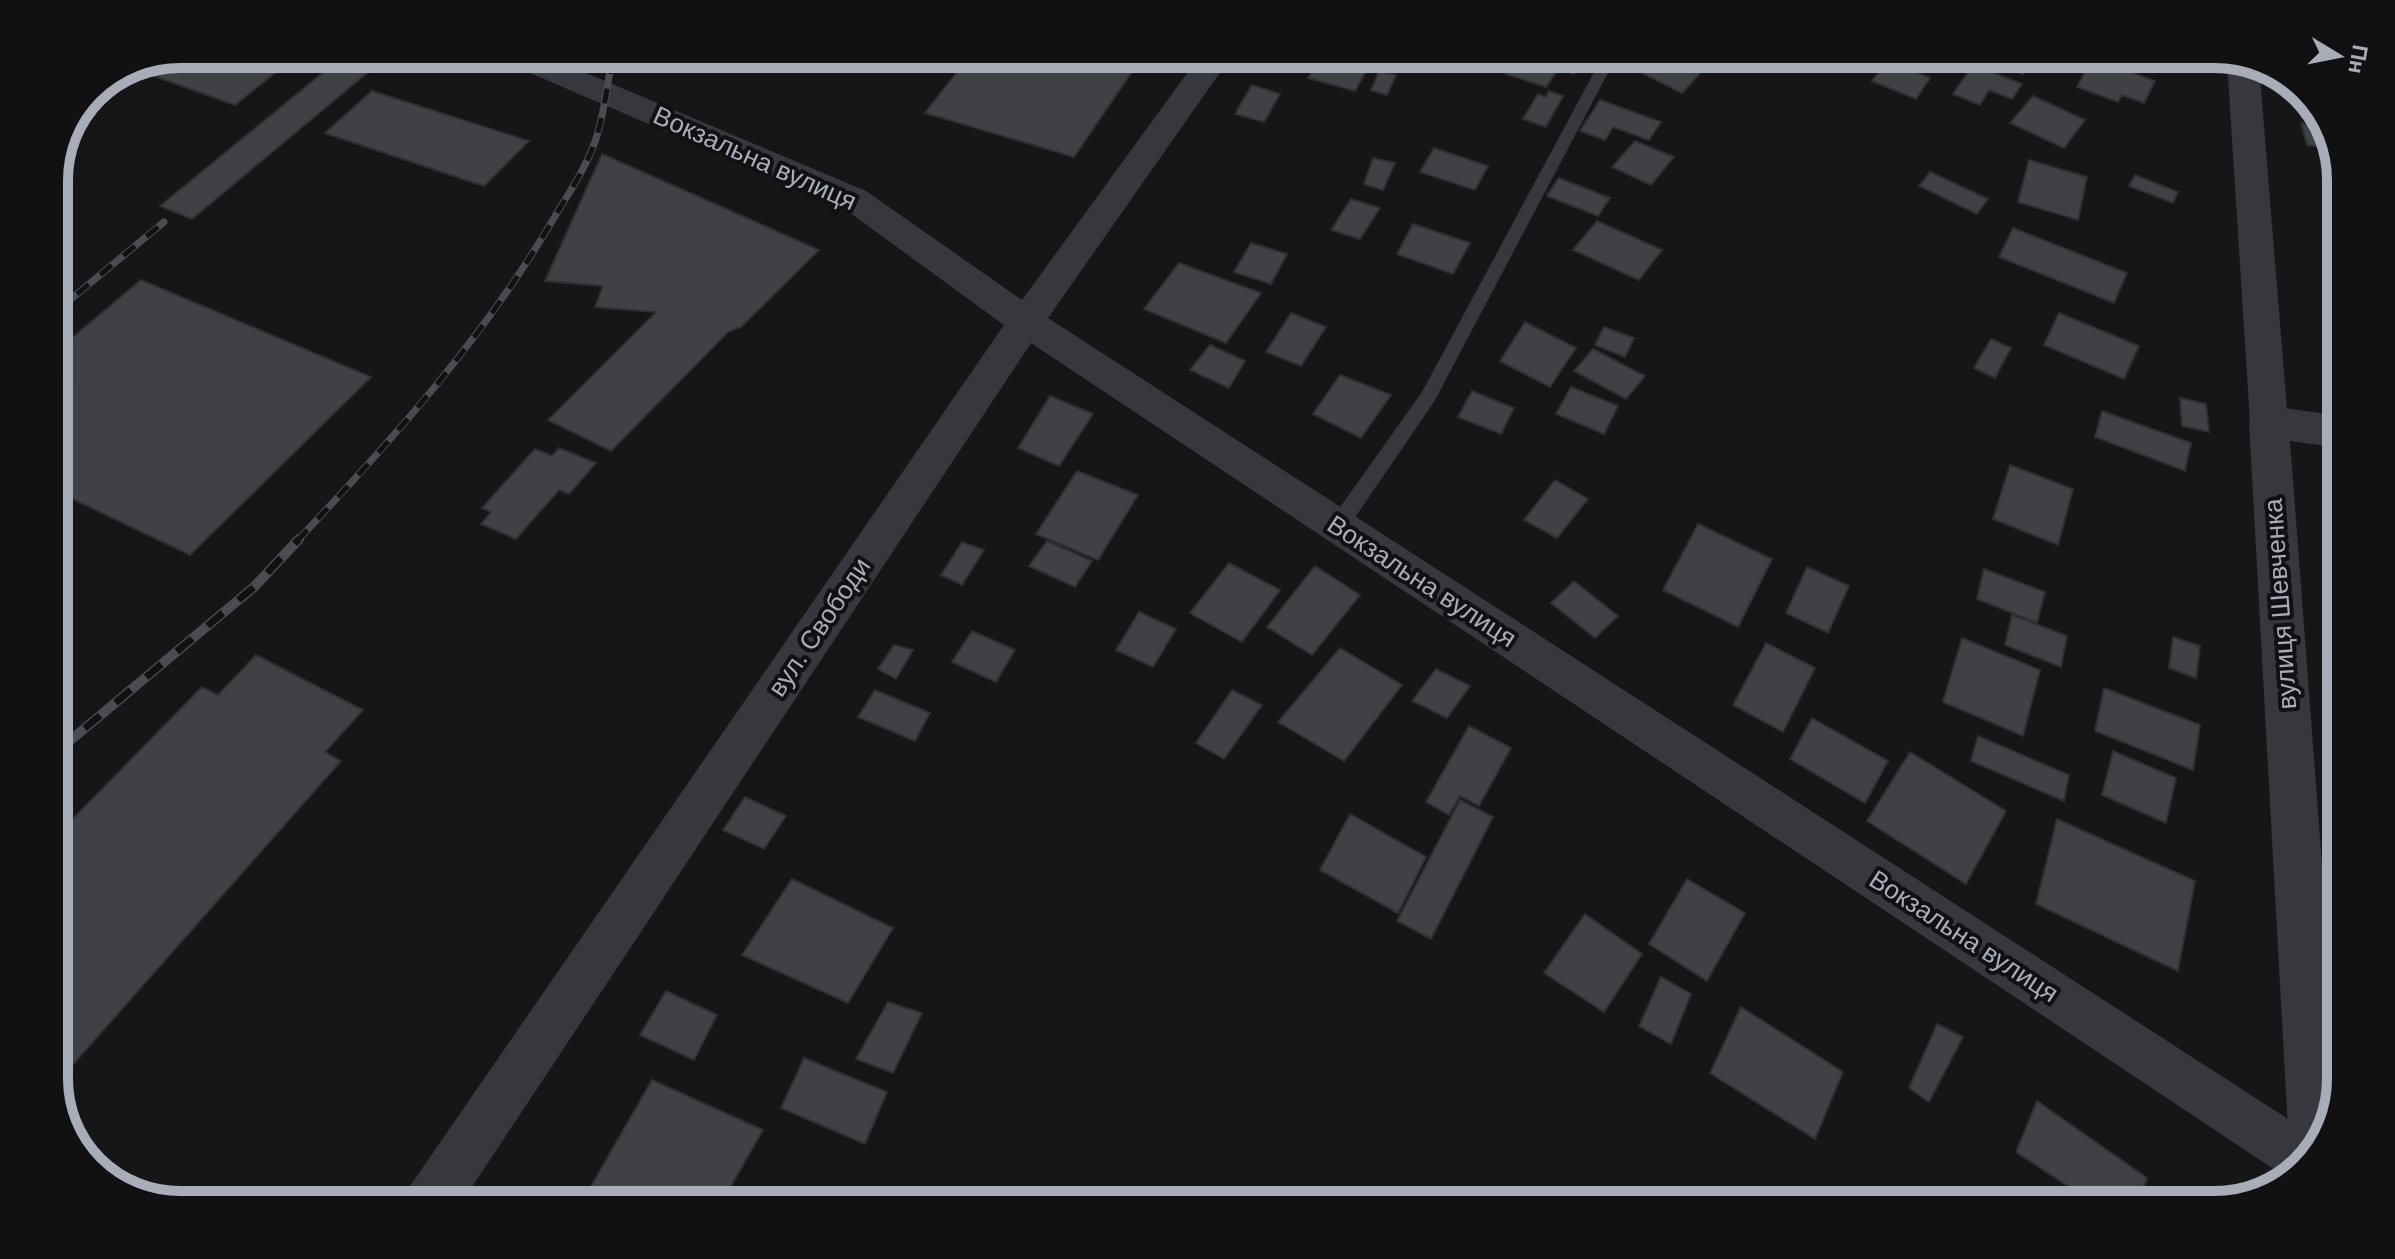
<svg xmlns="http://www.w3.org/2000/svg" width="2395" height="1259" viewBox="0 0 2395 1259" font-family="Arial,sans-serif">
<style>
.building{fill:#404145;stroke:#303034;stroke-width:2}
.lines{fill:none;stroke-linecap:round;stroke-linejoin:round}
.service{fill:#37383d;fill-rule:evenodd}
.minor{fill:#37383d;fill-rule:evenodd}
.tertiary{fill:#37383d;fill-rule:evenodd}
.rail-far1-casing{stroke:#4a4c52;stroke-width:7}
.rail-casing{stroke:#4a4c52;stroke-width:10}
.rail-far1{stroke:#111113;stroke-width:5;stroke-dasharray:15;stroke-linecap:butt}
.rail{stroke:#111113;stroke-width:7;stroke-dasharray:20;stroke-linecap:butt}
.labels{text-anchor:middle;stroke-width:8;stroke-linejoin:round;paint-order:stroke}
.street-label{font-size:26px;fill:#a8adb8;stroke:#111113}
.rim{fill:none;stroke:#a8adb8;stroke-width:10}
</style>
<rect width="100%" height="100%" fill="#161618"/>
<path class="building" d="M 180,54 L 257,54 L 286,64 L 235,105 L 140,71 Z
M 971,54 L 1144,54 L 1074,157 L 925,113 Z
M 1323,54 L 1372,54 L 1375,55 L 1355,91 L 1308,78 Z
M 1521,54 L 1587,54 L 1574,74 Z
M 1652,54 L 1674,54 L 1705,68 L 1682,93 L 1636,70 Z
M 1980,54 L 2033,54 L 2023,74 L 1978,58 Z
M 1520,56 L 1559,68 L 1546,87 L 1506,74 Z
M 2092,58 L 2155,81 L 2144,103 L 2122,95 L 2118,102 L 2077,87 Z
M 1888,61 L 1930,78 L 1916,99 L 1872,81 Z
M 336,62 L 367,73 L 192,219 L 160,206 Z
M 1973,65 L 2022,84 L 2012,99 L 1989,90 L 1980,105 L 1953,94 Z
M 1379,71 L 1396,75 L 1387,95 L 1371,90 Z
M 1252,85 L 1280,94 L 1264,122 L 1235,114 Z
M 372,91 L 529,141 L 484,186 L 325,133 Z
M 1549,91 L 1563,96 L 1546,127 L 1523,119 L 1538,94 L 1546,97 Z
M 2033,96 L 2085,120 L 2064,148 L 2010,123 Z
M 1600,100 L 1661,122 L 1649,140 L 1613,127 L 1605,140 L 1580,131 Z
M 2301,123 L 2325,127 L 2333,148 L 2307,145 Z
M 1635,141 L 1674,157 L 1651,185 L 1612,167 Z
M 1434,148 L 1488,166 L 1475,190 L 1420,172 Z
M 602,154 L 819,250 L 741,327 L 728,332 L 611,451 L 548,420 L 656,312 L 595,307 L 603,286 L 545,281 Z
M 1373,158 L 1395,163 L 1383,190 L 1364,184 Z
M 2029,160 L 2087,177 L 2078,220 L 2018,202 Z
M 1930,172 L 1988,199 L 1977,214 L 1919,186 Z
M 2135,175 L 2178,192 L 2173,203 L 2129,186 Z
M 1559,178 L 1610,198 L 1598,216 L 1547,196 Z
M 1351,199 L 1380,208 L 1360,239 L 1331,230 Z
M 1597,221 L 1662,250 L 1639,280 L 1573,250 Z
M 1413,224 L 1470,243 L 1453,274 L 1397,254 Z
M 2013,228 L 2127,273 L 2114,303 L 1999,257 Z
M 1251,243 L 1287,254 L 1271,284 L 1234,272 Z
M 1179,263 L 1261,293 L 1226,343 L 1144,309 Z
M 141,280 L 371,377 L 190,555 L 54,490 L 54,353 Z
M 1291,313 L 1326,327 L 1301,366 L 1266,352 Z
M 2059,313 L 2139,346 L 2124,379 L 2044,345 Z
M 1525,322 L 1576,348 L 1550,387 L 1500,361 Z
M 1604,327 L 1634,338 L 1625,357 L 1595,345 Z
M 1991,339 L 2011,348 L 1995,378 L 1974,368 Z
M 1210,345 L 1245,361 L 1229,388 L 1190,370 Z
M 1593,349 L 1645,376 L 1626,399 L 1574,371 Z
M 1340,375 L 1391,395 L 1361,438 L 1313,414 Z
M 1571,387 L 1618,406 L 1604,434 L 1556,414 Z
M 1472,391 L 1514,408 L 1501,434 L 1458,417 Z
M 1050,396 L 1093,414 L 1059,466 L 1018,448 Z
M 2180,398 L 2206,404 L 2209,432 L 2182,426 Z
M 2102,411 L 2191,443 L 2185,471 L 2095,437 Z
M 559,448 L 596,463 L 569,494 L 559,490 L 516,539 L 481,524 L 491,512 L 482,508 L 535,449 L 552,456 Z
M 2010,465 L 2073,489 L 2058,545 L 1993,519 Z
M 1077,471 L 1138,495 L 1098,560 L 1036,534 Z
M 1555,480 L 1588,499 L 1557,538 L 1524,520 Z
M 2324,506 L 2341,508 L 2341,544 L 2336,544 Z
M 1698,524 L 1772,559 L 1738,627 L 1663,590 Z
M 1047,541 L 1092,561 L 1075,587 L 1029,566 Z
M 962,542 L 984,550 L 962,585 L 941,575 Z
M 1229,563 L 1280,590 L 1242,642 L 1190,613 Z
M 1315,566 L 1360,595 L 1312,655 L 1267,627 Z
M 1807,567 L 1849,586 L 1828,633 L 1786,613 Z
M 1984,569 L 2045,592 L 2037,623 L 1977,599 Z
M 1574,581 L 1618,616 L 1595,638 L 1551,603 Z
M 1139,612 L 1176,629 L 1153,667 L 1116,650 Z
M 2012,615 L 2067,636 L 2061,667 L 2005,645 Z
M 972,631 L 1015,650 L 996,682 L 952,662 Z
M 2173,637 L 2200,646 L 2196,678 L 2169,668 Z
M 1962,638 L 2040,670 L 2023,736 L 1943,702 Z
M 1766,643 L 1815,668 L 1783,732 L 1733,705 Z
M 894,645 L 913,650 L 896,679 L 878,669 Z
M 1340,648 L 1402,685 L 1344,761 L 1278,722 Z
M 256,655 L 363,710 L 325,752 L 341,761 L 54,1086 L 54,838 L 202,687 L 218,695 Z
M 1436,669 L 1470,686 L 1447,718 L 1412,701 Z
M 2104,688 L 2200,725 L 2193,770 L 2095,731 Z
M 875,690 L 930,713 L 915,741 L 858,717 Z
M 1232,690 L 1262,705 L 1224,759 L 1196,743 Z
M 1812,718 L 1888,761 L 1865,803 L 1790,759 Z
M 1469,726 L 1511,748 L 1479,806 L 1460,796 L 1449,815 L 1426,802 Z
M 1978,736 L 2069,775 L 2064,801 L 1971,761 Z
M 2113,751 L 2176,778 L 2166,823 L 2102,795 Z
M 1910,752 L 2006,811 L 1966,884 L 1867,821 Z
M 745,797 L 786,816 L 764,849 L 723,830 Z
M 1460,800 L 1493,817 L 1431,939 L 1397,921 Z
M 1350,814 L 1426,857 L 1398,913 L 1320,870 Z
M 2057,819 L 2195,881 L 2178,971 L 2036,904 Z
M 792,879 L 893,928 L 848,1003 L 742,955 Z
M 1687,879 L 1745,913 L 1707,981 L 1649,944 Z
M 1585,914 L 1642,954 L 1604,1012 L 1544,973 Z
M 1661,977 L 1691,994 L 1671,1044 L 1639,1026 Z
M 666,991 L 717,1015 L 694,1060 L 640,1035 Z
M 888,1002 L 922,1013 L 893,1073 L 856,1059 Z
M 1741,1007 L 1843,1072 L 1815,1139 L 1710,1073 Z
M 1937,1024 L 1963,1037 L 1929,1102 L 1909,1088 Z
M 804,1058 L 887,1092 L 865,1144 L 781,1108 Z
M 652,1080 L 763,1130 L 720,1205 L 629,1205 L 590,1188 Z
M 2037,1101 L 2147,1178 L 2138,1205 L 2097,1205 L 2016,1152 Z"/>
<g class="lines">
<path class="service" d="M 1604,54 L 1618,54 L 1434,402 L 1345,532 L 1331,532 L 1328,526 L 1331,520 L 1422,392 Z"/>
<path class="minor" d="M 497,54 L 541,54 L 866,191 L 1022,300 L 1201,54 L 1233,54 L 1048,318 L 2322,1141 L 2287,1178 L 1031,343 L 460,1205 L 403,1205 L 410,1186 L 1004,325 L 842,207 L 502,61 Z
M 2230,57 L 2259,64 L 2288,422 L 2282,433 L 2269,437 L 2256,433 L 2250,422 L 2227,61 Z"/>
<path class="tertiary" d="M 2269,406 L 2341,416 L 2341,448 L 2290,441 L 2339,1089 L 2328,1135 L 2297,1167 L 2289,1148 L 2249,422 L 2255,411 Z"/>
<defs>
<path id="rail-far1" d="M 54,313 L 164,222
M 297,541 C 392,440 484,338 554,218 C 570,191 590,162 598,132 C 605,107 608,80 613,54"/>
<path id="rail" d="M 54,754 L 254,587 L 299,539"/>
</defs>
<use href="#rail-far1" class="rail-far1-casing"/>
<use href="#rail" class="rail-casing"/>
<use href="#rail-far1" class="rail-far1"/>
<use href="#rail" class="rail"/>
</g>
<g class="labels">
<g class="street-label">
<text transform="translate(755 158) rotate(24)" y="9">Вокзальна вулиця</text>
<text transform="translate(1422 581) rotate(33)" y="9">Вокзальна вулиця</text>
<text transform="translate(2280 604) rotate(-94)" y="9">вулиця Шевченка</text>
<text transform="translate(819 627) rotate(-56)" y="9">вул. Свободи</text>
<text transform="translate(1964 936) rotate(33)" y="9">Вокзальна вулиця</text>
</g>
</g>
<path d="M0 0H2395V1259H0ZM180 68H2215A112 112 0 0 1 2327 180V1079A112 112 0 0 1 2215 1191H180A112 112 0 0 1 68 1079V180A112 112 0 0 1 180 68Z" fill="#111113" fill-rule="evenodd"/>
<path class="rim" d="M180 68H2215A112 112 0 0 1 2327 180V1079A112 112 0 0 1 2215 1191H180A112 112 0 0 1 68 1079V180A112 112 0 0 1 180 68Z"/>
<g transform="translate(2339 56) rotate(100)" stroke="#111113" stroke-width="6" paint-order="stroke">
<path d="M0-6L14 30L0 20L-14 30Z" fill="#a8adb8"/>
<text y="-12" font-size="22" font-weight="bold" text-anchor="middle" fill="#a8adb8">Пн</text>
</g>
</svg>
